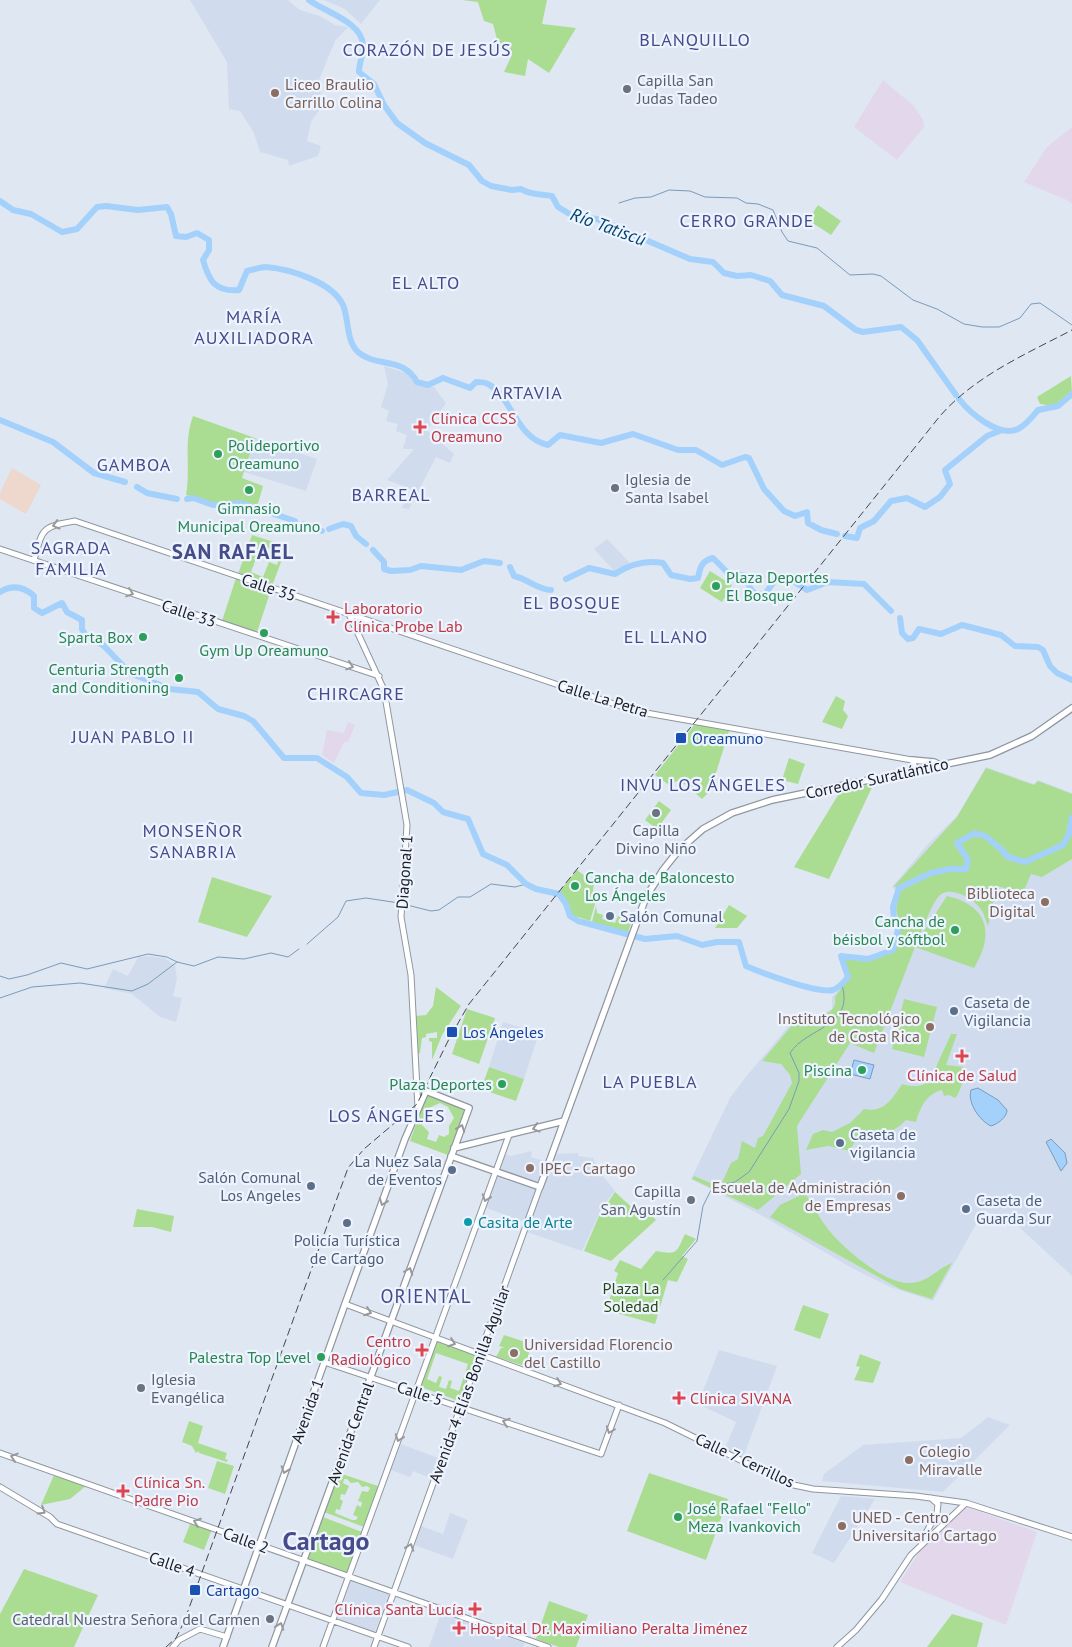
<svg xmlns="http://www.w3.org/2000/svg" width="1072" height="1647" viewBox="0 0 1072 1647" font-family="'PT Sans',sans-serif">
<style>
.commercial{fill:#eed7cc}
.industrial{fill:#e3d7eb}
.built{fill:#d0dced}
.green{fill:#aadd91;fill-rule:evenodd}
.water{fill:#a3d1fb;stroke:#7a9bba}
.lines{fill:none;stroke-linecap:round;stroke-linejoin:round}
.stream{stroke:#7a9bba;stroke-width:1}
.river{stroke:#a3d1fb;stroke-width:6}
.secondary-casing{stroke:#8f96a0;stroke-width:7}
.primary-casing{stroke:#8f96a0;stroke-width:8}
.secondary{stroke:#fff;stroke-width:5}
.primary{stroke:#fff;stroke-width:5.5}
.rail{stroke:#42464c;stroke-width:1;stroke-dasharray:8 4;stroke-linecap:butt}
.oneway{stroke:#98999b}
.worship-dot{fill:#6b7280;stroke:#edf4ff;stroke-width:2}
.education-dot{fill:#8d6e63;stroke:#edf4ff;stroke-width:2}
.health-dot{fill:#e0444e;stroke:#edf4ff;stroke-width:2}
.leisure-dot{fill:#2e9e5b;stroke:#edf4ff;stroke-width:2}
.transit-dot{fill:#1a4fb4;stroke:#edf4ff;stroke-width:2}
.service-dot{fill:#5c6f8a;stroke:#edf4ff;stroke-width:2}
.culture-dot{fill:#0f9aa8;stroke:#edf4ff;stroke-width:2}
.labels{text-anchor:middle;stroke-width:4.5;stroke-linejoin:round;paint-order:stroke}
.worship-label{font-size:16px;fill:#5b616d;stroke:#edf4ff;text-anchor:start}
.education-label{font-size:16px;fill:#785e54;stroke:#edf4ff;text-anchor:start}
.health-label{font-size:16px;fill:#be3a42;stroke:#edf4ff;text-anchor:start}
.leisure-label{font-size:16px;fill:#27864d;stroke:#edf4ff;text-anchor:end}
.street-label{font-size:16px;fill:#1a1d21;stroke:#edf4ff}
.transit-label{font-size:16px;fill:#164399;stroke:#edf4ff;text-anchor:start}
.service-label{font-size:16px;fill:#4e5e75;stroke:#edf4ff;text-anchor:start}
.culture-label{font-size:16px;fill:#0d838f;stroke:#edf4ff;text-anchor:start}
.park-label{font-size:16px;fill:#25480d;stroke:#edf4ff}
.neighbourhood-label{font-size:18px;letter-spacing:1px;fill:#454c89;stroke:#edf4ff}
.water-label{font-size:18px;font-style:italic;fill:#01426d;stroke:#edf4ff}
.quarter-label{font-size:19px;letter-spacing:1px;fill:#454c89;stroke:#edf4ff}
.district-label{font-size:21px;font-weight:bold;letter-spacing:1px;fill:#454c89;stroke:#edf4ff}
.town-label{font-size:26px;font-weight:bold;fill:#454c89;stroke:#edf4ff}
</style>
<rect width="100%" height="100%" fill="#dfe7f2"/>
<path class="commercial" d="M 12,468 L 41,485 L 26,514 L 0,499 L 0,493 Z"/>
<path class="industrial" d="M 883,80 L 914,106 L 923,120 L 924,127 L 897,160 L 854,127 Z
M 1072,127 L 1072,204 L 1067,200 L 1024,182 L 1047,147 Z
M 348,722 L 355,725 L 348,742 L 344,742 L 334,763 L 322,755 L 327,730 L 344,733 Z
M 966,1507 L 1037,1532 L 1006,1625 L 900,1582 L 922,1548 Z"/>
<path class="built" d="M 190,0 L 288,0 L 300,10 L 320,16 L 335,25 L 348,27 L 335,41 L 319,80 L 322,106 L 311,122 L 307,141 L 321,146 L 318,156 L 289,166 L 288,160 L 260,152 L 254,133 L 240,111 L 229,109 L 227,62 Z
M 324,0 L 380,0 L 361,24 L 345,9 Z
M 384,366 L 409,374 L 414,383 L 420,386 L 434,387 L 446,403 L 427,430 L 454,454 L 450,463 L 436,457 L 409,509 L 402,508 L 411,489 L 387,480 L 414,449 L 403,449 L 407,435 L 396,431 L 398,424 L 386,421 L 389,411 L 381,407 L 388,384 Z
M 255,438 L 317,459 L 306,491 L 244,472 Z
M 607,539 L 630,563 L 615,572 L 594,549 Z
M 986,767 L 1034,784 L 1038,780 L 1072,793 L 1072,1276 L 1019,1227 L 984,1210 L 933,1301 L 890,1287 L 852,1268 L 759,1214 L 691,1179 L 730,1098 L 745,1078 L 796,1017 L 820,1015 L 832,1009 L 832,997 L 848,978 L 841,956 L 870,959 L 893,950 L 898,930 L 894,920 L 894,907 L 898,893 L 892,887 L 927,845 L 957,816 Z
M 148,956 L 164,958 L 175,965 L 177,979 L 173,996 L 182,998 L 176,1022 L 160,1017 L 132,994 L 104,988 L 113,969 L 128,976 L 138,957 Z
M 503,1022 L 539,1033 L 524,1079 L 489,1067 Z
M 532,1151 L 531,1157 L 544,1161 L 537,1183 L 500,1170 L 505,1154 L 511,1156 Z
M 578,1153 L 578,1156 L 593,1158 L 602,1175 L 615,1191 L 603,1206 L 582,1251 L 527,1232 L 556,1154 Z
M 498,1175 L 536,1189 L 525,1222 L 486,1208 Z
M 719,1350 L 777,1366 L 742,1461 L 724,1451 L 736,1422 L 698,1404 Z
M 988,1417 L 1010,1425 L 943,1492 L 822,1481 L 824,1474 L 863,1445 L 961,1438 Z
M 401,1444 L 438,1458 L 430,1478 L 413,1471 L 410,1477 L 391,1470 Z
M 841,1496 L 875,1499 L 834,1563 L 812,1553 Z
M 450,1513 L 468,1520 L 453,1559 L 414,1545 L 421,1526 L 443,1534 Z
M 351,1580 L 389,1593 L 375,1632 L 337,1618 Z
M 441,1613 L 525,1643 L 523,1647 L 429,1647 Z"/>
<path class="green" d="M 462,0 L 547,0 L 542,24 L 576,28 L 549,73 L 528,59 L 525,76 L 504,72 L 512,55 L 499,47 L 493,24 L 484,21 L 478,2 Z
M 818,205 L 841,221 L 831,235 L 808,220 Z
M 1071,376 L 1072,395 L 1060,407 L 1040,404 L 1037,397 Z
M 193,416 L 255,438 L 242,478 L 263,486 L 257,507 L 239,501 L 227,504 L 214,503 L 186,495 C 191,467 183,444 193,416 Z
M 252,535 L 287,546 L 272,586 L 238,574 ZM 252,542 L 258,545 L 257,549 L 260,550 L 261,546 L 271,549 L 270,554 L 279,558 L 277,565 L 269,562 L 263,577 L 251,572 L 259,550 L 255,556 L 247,554 Z
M 710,571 L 732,585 L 722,602 L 700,588 Z
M 236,578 L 271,590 L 257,632 L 222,621 Z
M 836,696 L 845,701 L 843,710 L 848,716 L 842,729 L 822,722 Z
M 695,724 L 729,731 L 711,789 L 709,789 L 708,793 L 702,799 L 686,785 L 677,781 L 669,785 L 655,775 Z
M 789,758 L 805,764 L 798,784 L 782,780 Z
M 986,768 L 1034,785 L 1038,781 L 1072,794 L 1072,859 L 1042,877 L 1031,874 L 1023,893 L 997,886 L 988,926 C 986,921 984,913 980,908 C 972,898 950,885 939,896 C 931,905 922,931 917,942 L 947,896 C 988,905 995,934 974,968 L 915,947 L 874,1053 L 850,1043 L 797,1126 L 801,1174 L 758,1210 L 692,1179 L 694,1176 L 720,1187 L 731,1163 L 738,1159 L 742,1141 L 755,1148 L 758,1138 L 763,1136 L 792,1083 L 790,1075 L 781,1064 L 762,1061 L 798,1018 C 813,1017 838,1018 835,997 L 850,976 L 843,958 L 869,961 L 894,952 L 901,928 L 896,909 L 900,891 L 894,886 L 957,817 Z
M 874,783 L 829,879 L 794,867 L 840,792 Z
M 659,801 L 671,810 L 657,829 L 645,820 Z
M 577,870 L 594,883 L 592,897 L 595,904 L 590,921 L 572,915 L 569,904 L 559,892 Z
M 212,877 L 272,896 L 247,937 L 198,922 Z
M 729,905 L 747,916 L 737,928 L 715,928 Z
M 596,906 L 597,913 L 603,915 L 602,919 L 615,923 L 618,916 L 632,921 L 628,932 L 592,922 Z
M 436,987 L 461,1006 L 442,1035 L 432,1060 L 432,1042 L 429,1041 L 429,1038 L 437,1038 L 437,1032 L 426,1034 L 426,1037 L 422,1038 L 420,1053 L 416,1054 L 415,1016 L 426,1015 L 433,1006 Z
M 904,999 L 937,1007 L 924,1057 L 892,1049 Z
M 467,1009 L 495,1018 L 479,1064 L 452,1054 Z
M 951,1034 L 957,1034 L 946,1065 L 964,1067 L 967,1072 L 958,1094 L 955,1098 L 949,1095 L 944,1096 L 942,1090 C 926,1094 920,1108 916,1122 L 906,1120 C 895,1133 871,1139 854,1143 L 850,1151 L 828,1146 L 806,1150 L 813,1134 L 823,1130 L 832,1132 L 850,1123 L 864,1109 C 884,1113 892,1099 902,1084 C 930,1092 931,1077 941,1056 C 944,1049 948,1041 951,1034 Z
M 489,1067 L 524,1079 L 516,1101 L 481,1089 Z
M 427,1094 L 466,1108 L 448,1155 L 410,1141 ZM 440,1103 L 448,1107 L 454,1118 L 449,1126 L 449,1134 L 444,1137 L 439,1135 L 436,1142 L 427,1139 L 429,1132 L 422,1125 L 423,1121 L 431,1119 L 428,1118 L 429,1108 Z
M 615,1192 L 638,1213 L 645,1208 L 656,1220 L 611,1261 L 584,1251 L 599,1216 Z
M 805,1193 C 814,1207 822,1223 833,1235 C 848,1252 884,1282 907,1283 C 928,1284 937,1268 952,1263 L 932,1299 L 900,1289 L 770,1217 L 780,1205 Z
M 137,1209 L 174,1216 L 171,1232 L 152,1227 L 133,1227 Z
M 685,1234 L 696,1239 L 682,1256 L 688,1259 L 677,1282 L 668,1280 L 655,1324 L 606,1310 L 618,1273 L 614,1271 L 620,1260 L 641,1269 L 656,1251 C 678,1255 676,1253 685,1234 Z
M 803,1305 L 829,1314 L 820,1339 L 794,1330 Z
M 504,1335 L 528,1343 L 525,1349 L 530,1350 L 525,1366 L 496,1357 L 501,1348 L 505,1348 L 499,1346 Z
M 437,1341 L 476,1355 L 459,1401 L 421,1387 ZM 436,1353 L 468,1364 L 459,1391 L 450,1388 L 452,1381 L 449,1380 L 446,1389 L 439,1387 L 442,1377 L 439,1376 L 436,1383 L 427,1379 Z
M 860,1354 L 881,1362 L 873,1383 L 854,1380 L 860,1367 L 856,1366 Z
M 189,1421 L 203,1426 L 198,1443 L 227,1453 L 225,1459 L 228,1460 L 227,1462 L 199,1453 L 199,1451 L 196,1453 L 192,1446 L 182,1442 Z
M 217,1461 L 234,1466 L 225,1494 L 208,1488 Z
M 339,1473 L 378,1486 L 364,1527 L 324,1512 ZM 344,1479 L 347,1479 L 351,1483 L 358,1482 L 362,1487 L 367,1486 L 370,1488 L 368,1492 L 362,1491 L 358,1501 L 362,1502 L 361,1507 L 357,1505 L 353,1515 L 358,1517 L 356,1520 L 352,1520 L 335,1513 L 336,1509 L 340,1510 L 343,1501 L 340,1499 L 341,1494 L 345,1495 L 349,1486 L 343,1483 Z
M 649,1473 L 728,1499 L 706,1560 L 627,1531 Z
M 54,1475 L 86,1486 L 70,1499 L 41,1505 Z
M 323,1517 L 362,1532 L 347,1573 L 308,1559 Z
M 191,1522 L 212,1529 L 204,1550 L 183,1542 Z
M 24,1569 L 98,1595 L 74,1647 L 0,1647 L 0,1614 Z
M 549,1601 L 588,1615 L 576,1647 L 559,1647 L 536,1639 Z
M 952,1614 L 983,1623 L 977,1647 L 927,1647 Z"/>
<path class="water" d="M 854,1060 L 874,1065 L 870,1079 L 850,1074 Z
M 978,1088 L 998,1100 L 1007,1110 C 1007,1117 998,1124 991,1126 C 980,1121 967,1103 971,1090 Z
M 1051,1139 L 1065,1153 L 1067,1163 L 1061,1171 L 1046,1142 Z"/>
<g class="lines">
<path class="stream" d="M 619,203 L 635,198 L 651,197 L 669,190 L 690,191 L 705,197 L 737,198 L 746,203 L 758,204 L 773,210 L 782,232 L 788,241 L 817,248 L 850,275 L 873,274 L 881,276 L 913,300 L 937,309 L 964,324 L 982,327 L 999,327 L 1020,318 L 1031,304 L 1040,303 L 1072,325
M 403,904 L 431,911 L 439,910 L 458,897 L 470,897 L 491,884 L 515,887 L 526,884
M 307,944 L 338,917 L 346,901 L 366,898 L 399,903
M 0,976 L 9,979 L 27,975 L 61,963 L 87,969 L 148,954 L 167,957 L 177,962 L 194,966 L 218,957 L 244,959 L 271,953 L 288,957 L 299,949
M 0,998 L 32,987 L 80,983 L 132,991 L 148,984 L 177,962
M 663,1280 L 697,1241 L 703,1206 L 711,1190 L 715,1186 L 735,1182 L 749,1172 L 789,1109 L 799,1081 L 799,1073 L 790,1053 C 807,1027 855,1027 842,985"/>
<path class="river" d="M 309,0 C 325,12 362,22 363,45 C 364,54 359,62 359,72 L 374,84 L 384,105 L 397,123 L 425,143 L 469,165 L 482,181 L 491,186 L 512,190 L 521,189 C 530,195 541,194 552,196 L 558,207 L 573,216 L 597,219 L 690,259 L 713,262 L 724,273 L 737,276 L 751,275 L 770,281 L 782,295 L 824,306 L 856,330 L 863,332 L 901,327 L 917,340 L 956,395
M 0,201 L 13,210 L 31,214 L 62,232 L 77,229 L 97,207 L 106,206 L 138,210 L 167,207 L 171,214 L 176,236 L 186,237 L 197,233 L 209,240 L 209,250 L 203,260 C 209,281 215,292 239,290 L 247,271 C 253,270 260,267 266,267 C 290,269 332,282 343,305 C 349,319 346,341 358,352 C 376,368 403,356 417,382 L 428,385 L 443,378 L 470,388 L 476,382 C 480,382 485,382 488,384 C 512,397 516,438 548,445 L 560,435 L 601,443 L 633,434 L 678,450 L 696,450 L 722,465 L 745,457 L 749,458 L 764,489 L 784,511 L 795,516 L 807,512 L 808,523 L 821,530 L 837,534
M 959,399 C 970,413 999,438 1018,429 C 1026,425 1033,416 1038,410 L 1058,406 L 1072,394
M 0,420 L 53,442 L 94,473 L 125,482
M 137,487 L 147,493 L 177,499
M 187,499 L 193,498 L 213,505 L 241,503 L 295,521
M 303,524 L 322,531
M 329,529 L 343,524 L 351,526 L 356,536 L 366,544
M 845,536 L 857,538 L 860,528 L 874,521 L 891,501 L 907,498 L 925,507 L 940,497 L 950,484 L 945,470 L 987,436 L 1002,430
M 373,550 L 384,562 L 384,569 L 391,571 L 410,570 L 421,566 L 461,570 L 484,561 L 500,563
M 510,567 L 514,576 C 528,579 538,590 551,590
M 566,579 L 589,568 L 615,574 C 630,564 645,560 663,563 L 671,575 L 690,579 L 698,578 C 700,568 701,561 713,558 L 729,574 L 743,575 L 752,591 L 758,595 L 765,594 C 779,576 777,568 799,585
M 803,587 L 807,590 L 828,582 L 864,584 L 891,611
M 0,592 C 13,584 24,587 34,596 L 34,608 L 42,613 L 62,603 L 67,612 L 82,620 L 82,629 L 86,636 L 103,645 L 130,673 L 170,689 L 198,692 L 218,709 L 244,716 L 253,721 L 284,758 L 317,758 L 347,777 L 361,793 L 384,795 L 407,790 L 434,803 L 443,812 L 468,819 L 483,854 L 507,865 L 526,884 L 536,889 L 559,894 L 566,904 L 570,916 L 578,921 L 645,939 L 677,936 L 702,945 L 717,942 L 739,942 L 746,966 C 762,973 818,994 833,990 C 839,988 844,982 848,977 L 841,956 L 868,959 L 893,950 L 898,930 L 894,920 L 893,907 L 899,888 L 931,873 L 950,869 L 966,869 L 968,860 L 957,843 L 975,833 L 985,836 L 1001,849 L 1008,857 L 1025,862 L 1063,845 L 1069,834 L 1072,817
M 900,618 L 902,633 L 908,639 L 913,638 L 919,629 L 941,634 L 962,625 L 1001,635 L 1015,646 L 1038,647 L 1043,650 L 1050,666 L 1057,673 L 1072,680"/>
<defs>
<path id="secondary" d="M 0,549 L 379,676
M 34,560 C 43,528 41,527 75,521 L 635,711 L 912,760 L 916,770
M 349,614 L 384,690 L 407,825 L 401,917 L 411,975 L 418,1108
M 345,1304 L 665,1423 L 789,1484 L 813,1489 L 916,1496 L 966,1503 L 1072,1537
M 324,1362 L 601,1454 L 619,1405
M 0,1453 L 548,1647
M 0,1487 L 50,1517 L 57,1524 L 408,1647
M 921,1542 L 937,1513 L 938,1504 L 931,1498
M 173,1647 L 179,1640 L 200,1629 L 227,1637
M 323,1647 L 509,1135
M 374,1647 L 540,1187
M 837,1647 L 856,1630 L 882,1599 L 911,1555 L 966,1503"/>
<path id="primary" d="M 912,760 L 934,762 L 940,765
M 454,1148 L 564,1121
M 451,1156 L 540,1187 L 646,897 L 663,870 L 678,851 L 703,829 L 732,813 L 772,800 L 990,755 L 1032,736 L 1072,708
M 223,1647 L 345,1304 L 405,1139 L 426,1091 L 469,1108 L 272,1647"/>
</defs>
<use href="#secondary" class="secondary-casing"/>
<use href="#primary" class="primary-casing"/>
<use href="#secondary" class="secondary"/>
<use href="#primary" class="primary"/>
<path class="rail" d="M 166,1647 L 176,1638 L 184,1622 L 348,1168 L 364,1149 L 417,1104 L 449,1039 L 469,1004 L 940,416 C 975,376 1026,354 1072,330"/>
</g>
<defs><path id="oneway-chevron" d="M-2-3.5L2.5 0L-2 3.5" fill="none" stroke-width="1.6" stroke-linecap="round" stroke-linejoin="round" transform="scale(1.25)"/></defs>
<g class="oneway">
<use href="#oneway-chevron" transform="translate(56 525) rotate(165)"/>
<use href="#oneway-chevron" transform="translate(130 593) rotate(19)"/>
<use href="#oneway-chevron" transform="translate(350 666) rotate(18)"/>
<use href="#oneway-chevron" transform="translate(461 1128) rotate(-70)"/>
<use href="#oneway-chevron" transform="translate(536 1128) rotate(165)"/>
<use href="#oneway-chevron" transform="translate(486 1198) rotate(110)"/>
<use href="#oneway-chevron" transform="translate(383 1202) rotate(110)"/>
<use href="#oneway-chevron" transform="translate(409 1271) rotate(-69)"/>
<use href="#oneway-chevron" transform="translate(368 1312) rotate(20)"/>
<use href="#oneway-chevron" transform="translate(452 1343) rotate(20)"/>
<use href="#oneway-chevron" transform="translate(558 1383) rotate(21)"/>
<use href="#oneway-chevron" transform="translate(506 1422) rotate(-161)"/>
<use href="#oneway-chevron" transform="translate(610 1430) rotate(111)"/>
<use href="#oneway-chevron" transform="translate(399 1438) rotate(110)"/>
<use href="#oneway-chevron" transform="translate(14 1457) rotate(-162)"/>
<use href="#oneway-chevron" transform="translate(285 1470) rotate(109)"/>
<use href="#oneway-chevron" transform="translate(42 1511) rotate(32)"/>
<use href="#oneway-chevron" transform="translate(197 1522) rotate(-160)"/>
<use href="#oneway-chevron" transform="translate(410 1547) rotate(-70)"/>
<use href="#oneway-chevron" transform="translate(280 1626) rotate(-70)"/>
</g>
<g class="worship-dot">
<circle cx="627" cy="89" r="5"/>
<circle cx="615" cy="488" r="5"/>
<circle cx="656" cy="813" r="5"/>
<circle cx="691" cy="1200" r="5"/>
<circle cx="141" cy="1388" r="5"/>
<circle cx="270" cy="1619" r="5"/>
</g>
<g class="education-dot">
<circle cx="275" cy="93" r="5"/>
<circle cx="1045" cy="902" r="5"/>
<circle cx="930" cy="1027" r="5"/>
<circle cx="530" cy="1168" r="5"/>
<circle cx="901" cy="1196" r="5"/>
<circle cx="514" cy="1353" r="5"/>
<circle cx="909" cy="1460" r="5"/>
<circle cx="842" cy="1526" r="5"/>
</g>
<g class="health-dot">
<path d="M417.5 419.5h5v5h5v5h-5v5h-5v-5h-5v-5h5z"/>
<path d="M330.5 609.5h5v5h5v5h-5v5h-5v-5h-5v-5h5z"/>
<path d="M959.5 1048.5h5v5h5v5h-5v5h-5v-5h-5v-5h5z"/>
<path d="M419.5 1342.5h5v5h5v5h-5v5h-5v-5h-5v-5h5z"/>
<path d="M676.5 1390.5h5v5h5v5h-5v5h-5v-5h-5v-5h5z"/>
<path d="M120.5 1483.5h5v5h5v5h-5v5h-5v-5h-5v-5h5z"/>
<path d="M472.5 1601.5h5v5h5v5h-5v5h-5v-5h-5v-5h5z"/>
<path d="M456.5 1620.5h5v5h5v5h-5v5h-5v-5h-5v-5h5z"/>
</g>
<g class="leisure-dot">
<circle cx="218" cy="454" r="5"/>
<circle cx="249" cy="490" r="5"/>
<circle cx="716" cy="586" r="5"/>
<circle cx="264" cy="633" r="5"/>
<circle cx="143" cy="637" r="5"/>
<circle cx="179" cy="678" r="5"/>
<circle cx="575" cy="886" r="5"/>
<circle cx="955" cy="930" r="5"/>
<circle cx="862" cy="1070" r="5"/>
<circle cx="502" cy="1084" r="5"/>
<circle cx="321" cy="1357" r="5"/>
<circle cx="678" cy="1517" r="5"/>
</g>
<g class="transit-dot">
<rect x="675" y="732" width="12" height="12" rx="2.5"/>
<rect x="446" y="1026" width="12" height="12" rx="2.5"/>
<rect x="189" y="1584" width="12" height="12" rx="2.5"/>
</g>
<g class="service-dot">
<circle cx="610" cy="916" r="5"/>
<circle cx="954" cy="1011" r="5"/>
<circle cx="840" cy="1143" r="5"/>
<circle cx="452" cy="1170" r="5"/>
<circle cx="311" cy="1186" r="5"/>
<circle cx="966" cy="1209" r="5"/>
<circle cx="347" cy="1223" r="5"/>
</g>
<circle class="culture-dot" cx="468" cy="1222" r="5"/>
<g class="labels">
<g class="worship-label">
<text x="637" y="86">Capilla San<tspan x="637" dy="18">Judas Tadeo</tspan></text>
<text x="625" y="485">Iglesia de<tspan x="625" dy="18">Santa Isabel</tspan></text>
<text x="656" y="836" text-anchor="middle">Capilla<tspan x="656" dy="18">Divino Niño</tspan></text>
<text x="681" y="1197" text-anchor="end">Capilla<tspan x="681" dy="18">San Agustín</tspan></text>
<text x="151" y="1385">Iglesia<tspan x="151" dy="18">Evangélica</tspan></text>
<text x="260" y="1625" text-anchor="end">Catedral Nuestra Señora del Carmen</text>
</g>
<g class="education-label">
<text x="285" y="90">Liceo Braulio<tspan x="285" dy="18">Carrillo Colina</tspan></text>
<text x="1035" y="899" text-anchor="end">Biblioteca<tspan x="1035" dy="18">Digital</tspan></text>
<text x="920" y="1024" text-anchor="end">Instituto Tecnológico<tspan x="920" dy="18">de Costa Rica</tspan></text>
<text x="540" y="1174">IPEC - Cartago</text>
<text x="891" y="1193" text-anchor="end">Escuela de Administración<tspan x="891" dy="18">de Empresas</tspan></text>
<text x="524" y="1350">Universidad Florencio<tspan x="524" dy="18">del Castillo</tspan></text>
<text x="919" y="1457">Colegio<tspan x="919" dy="18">Miravalle</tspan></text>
<text x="852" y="1523">UNED - Centro<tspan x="852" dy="18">Universitario Cartago</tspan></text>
</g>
<g class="health-label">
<text x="431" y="424">Clínica CCSS<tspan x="431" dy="18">Oreamuno</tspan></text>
<text x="344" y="614">Laboratorio<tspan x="344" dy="18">Clínica Probe Lab</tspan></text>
<text x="962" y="1081" text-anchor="middle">Clínica de Salud</text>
<text x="411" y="1347" text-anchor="end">Centro<tspan x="411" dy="18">Radiológico</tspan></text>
<text x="690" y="1404">Clínica SIVANA</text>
<text x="134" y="1488">Clínica Sn.<tspan x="134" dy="18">Padre Pio</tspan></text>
<text x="464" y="1615" text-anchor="end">Clínica Santa Lucía</text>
<text x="470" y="1634">Hospital Dr. Maximiliano Peralta Jiménez</text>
</g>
<g class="leisure-label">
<text x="228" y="451" text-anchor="start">Polideportivo<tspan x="228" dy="18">Oreamuno</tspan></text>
<text x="249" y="514" text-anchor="middle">Gimnasio<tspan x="249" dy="18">Municipal Oreamuno</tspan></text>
<text x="726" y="583" text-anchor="start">Plaza Deportes<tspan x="726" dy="18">El Bosque</tspan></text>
<text x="133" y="643">Sparta Box</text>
<text x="264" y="656" text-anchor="middle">Gym Up Oreamuno</text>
<text x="169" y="675">Centuria Strength<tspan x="169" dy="18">and Conditioning</tspan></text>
<text x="585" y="883" text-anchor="start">Cancha de Baloncesto<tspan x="585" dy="18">Los Ángeles</tspan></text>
<text x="945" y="927">Cancha de<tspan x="945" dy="18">béisbol y sóftbol</tspan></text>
<text x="852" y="1076">Piscina</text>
<text x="492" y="1090">Plaza Deportes</text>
<text x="311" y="1363">Palestra Top Level</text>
<text x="688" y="1514" text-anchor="start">José Rafael "Fello"<tspan x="688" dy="18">Meza Ivankovich</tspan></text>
</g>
<g class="street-label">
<text transform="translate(269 587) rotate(18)" y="6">Calle 35</text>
<text transform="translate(189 613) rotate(18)" y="6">Calle 33</text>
<text transform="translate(603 698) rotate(17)" y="6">Calle La Petra</text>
<text transform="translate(877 778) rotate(-12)" y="6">Corredor Suratlántico</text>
<text transform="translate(404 872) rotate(-86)" y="6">Diagonal 1</text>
<text transform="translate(469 1384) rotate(-70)" y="6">Avenida 4 Elías Bonilla Aguilar</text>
<text transform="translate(420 1393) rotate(18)" y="6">Calle 5</text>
<text transform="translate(307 1411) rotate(-70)" y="6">Avenida 1</text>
<text transform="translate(350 1433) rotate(-70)" y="6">Avenida Central</text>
<text transform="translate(745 1460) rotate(25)" y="6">Calle 7 Cerrillos</text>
<text transform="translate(246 1540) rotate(20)" y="6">Calle 2</text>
<text transform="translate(172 1564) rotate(19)" y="6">Calle 4</text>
</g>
<g class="transit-label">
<text x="692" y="744">Oreamuno</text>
<text x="463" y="1038">Los Ángeles</text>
<text x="206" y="1596">Cartago</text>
</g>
<g class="service-label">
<text x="620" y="922">Salón Comunal</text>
<text x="964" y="1008">Caseta de<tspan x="964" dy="18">Vigilancia</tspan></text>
<text x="850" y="1140">Caseta de<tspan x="850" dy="18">vigilancia</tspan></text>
<text x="442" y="1167" text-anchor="end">La Nuez Sala<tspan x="442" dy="18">de Eventos</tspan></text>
<text x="301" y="1183" text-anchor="end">Salón Comunal<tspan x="301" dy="18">Los Angeles</tspan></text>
<text x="976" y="1206">Caseta de<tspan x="976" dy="18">Guarda Sur</tspan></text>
<text x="347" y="1246" text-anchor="middle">Policía Turística<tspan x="347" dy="18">de Cartago</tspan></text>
</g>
<g class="culture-label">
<text x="478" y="1228">Casita de Arte</text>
</g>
<g class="park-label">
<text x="631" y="1294">Plaza La<tspan x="631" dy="18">Soledad</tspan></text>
</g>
<g class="neighbourhood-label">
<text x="695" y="46">BLANQUILLO</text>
<text x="427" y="56">CORAZÓN DE JESÚS</text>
<text x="747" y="227">CERRO GRANDE</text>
<text x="426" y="289">EL ALTO</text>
<text x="254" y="323">MARÍA<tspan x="254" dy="21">AUXILIADORA</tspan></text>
<text x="527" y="399">ARTAVIA</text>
<text x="134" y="471">GAMBOA</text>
<text x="391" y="501">BARREAL</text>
<text x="71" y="554">SAGRADA<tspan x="71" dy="21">FAMILIA</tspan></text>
<text x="572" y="609">EL BOSQUE</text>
<text x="666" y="643">EL LLANO</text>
<text x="356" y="700">CHIRCAGRE</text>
<text x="133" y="743">JUAN PABLO II</text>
<text x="703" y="791">INVU LOS ÁNGELES</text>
<text x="193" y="837">MONSEÑOR<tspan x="193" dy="21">SANABRIA</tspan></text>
<text x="650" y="1088">LA PUEBLA</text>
<text x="387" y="1122">LOS ÁNGELES</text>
</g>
<g class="water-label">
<text transform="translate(608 227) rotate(20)" y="6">Río Tatiscú</text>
</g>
<g class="quarter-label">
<text x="426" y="1303">ORIENTAL</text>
</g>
<g class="district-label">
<text x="233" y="559">SAN RAFAEL</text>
</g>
<g class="town-label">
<text x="326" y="1550">Cartago</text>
</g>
</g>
</svg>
